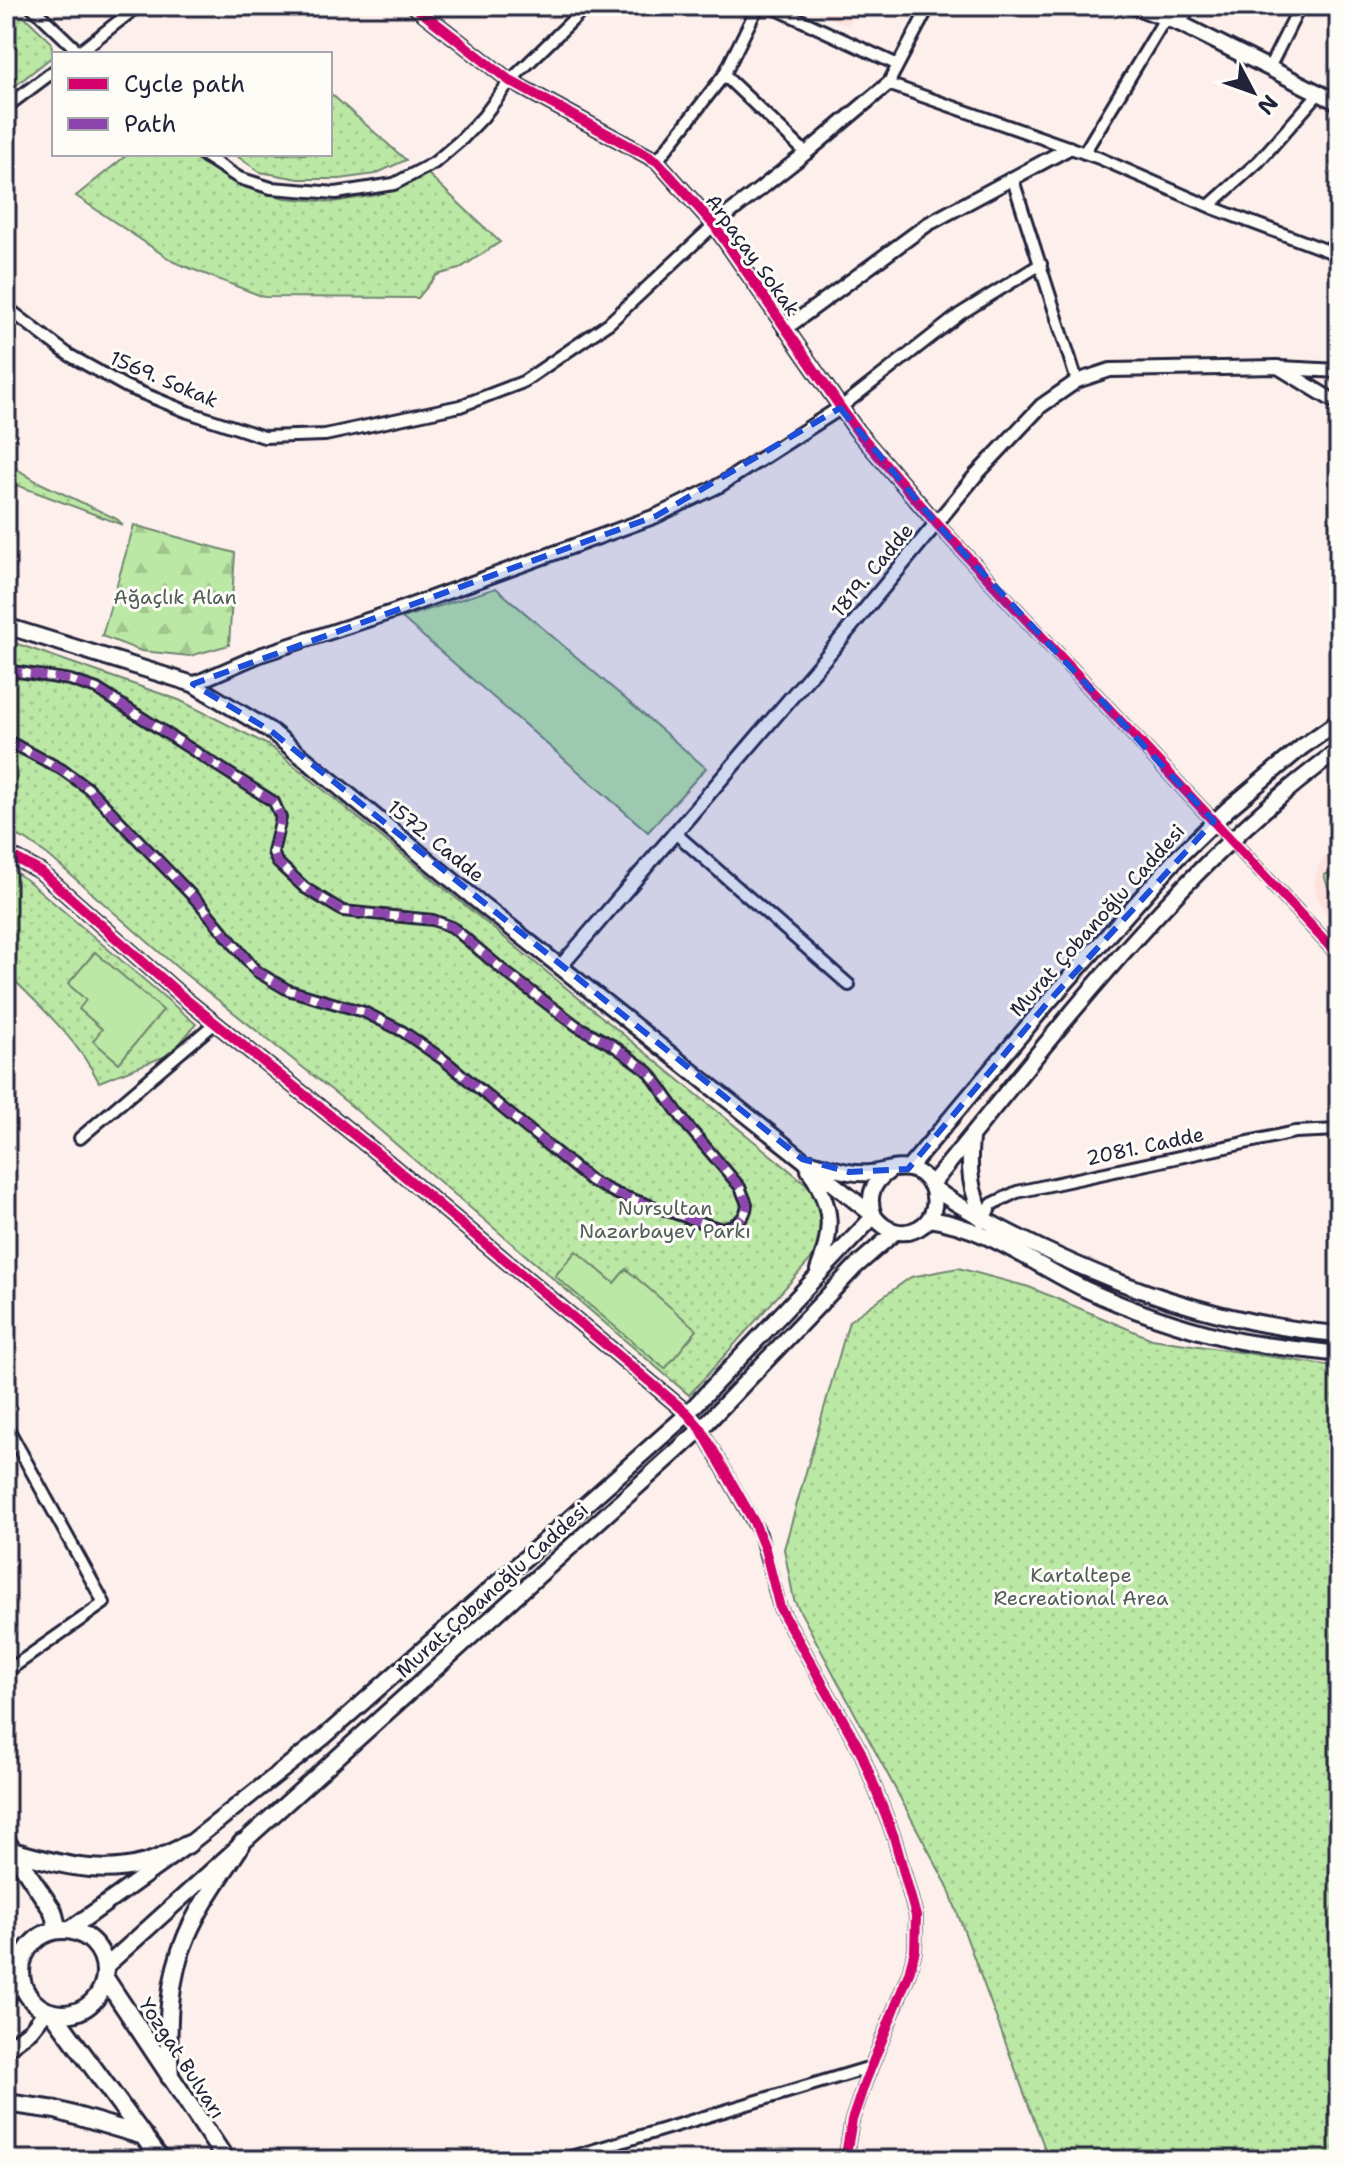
<svg xmlns="http://www.w3.org/2000/svg" width="1345" height="2166" viewBox="0 0 1345 2166" font-family="'Shantell Sans',sans-serif">
<style>
.built{fill:#fde2de}
.grass{fill:url(#grass-dots);stroke:#6f8570;stroke-width:2}
.forest{fill:url(#forest-firs);stroke:#6f8570;stroke-width:2}
.pitch{fill:#bce8a5;stroke:#6f8570;stroke-width:2}
.lines{fill:none;stroke-linecap:round;stroke-linejoin:round}
.pedestrian-casing{stroke:#22223b;stroke-width:14}
.minor-casing{stroke:#22223b;stroke-width:16}
.tertiary-casing{stroke:#22223b;stroke-width:18}
.secondary-casing{stroke:#22223b;stroke-width:20}
.primary-casing{stroke:#22223b;stroke-width:22}
.pedestrian{stroke:#fdfcf7;stroke-width:8}
.minor{stroke:#fdfcf7;stroke-width:10}
.tertiary{stroke:#fdfcf7;stroke-width:12}
.secondary{stroke:#fdfcf7;stroke-width:14}
.primary{stroke:#fdfcf7;stroke-width:16}
.quiet{stroke:#8e44ad;stroke-width:8;stroke-dasharray:16 8;stroke-linecap:butt}
.cycleway-casing{stroke:#fdfcf7;stroke-width:15}
.cycleway{stroke:#d6006c;stroke-width:10}
.marked{fill:#1d4ed8;fill-opacity:0.2;stroke:#1d4ed8;stroke-width:6;stroke-dasharray:16 10;stroke-linejoin:round}
.labels{text-anchor:middle;stroke-width:6;stroke-linejoin:round;paint-order:stroke}
.street-label{font-size:20px;fill:#22223b;stroke:#fdfcf7}
.park-label{font-size:20px;fill:#505d5b;stroke:#fdfcf7}
</style>
<defs>
<pattern id="grass-dots" width="8" height="8" patternUnits="userSpaceOnUse" patternTransform="scale(2)"><rect width="8" height="8" fill="#bce8a5"/><path d="M2 2h.1M6 6h.1" fill="none" stroke="#a1c78f" stroke-width="1.8" stroke-linecap="round"/></pattern>
<pattern id="forest-firs" width="22" height="20" patternUnits="userSpaceOnUse" patternTransform="scale(2)"><rect width="22" height="20" fill="#bce8a5"/><path d="M5 1l3.5 6h-7zM16 11l3.5 6h-7z" fill="#a1c78f"/></pattern>
</defs>
<rect width="100%" height="100%" fill="#fdf0ec"/>
<filter id="ink" filterUnits="userSpaceOnUse"><feTurbulence type="fractalNoise" baseFrequency=".0125" numOctaves="2"/><feDisplacementMap in="SourceGraphic" scale="16" xChannelSelector="R" yChannelSelector="G"/><feConvolveMatrix kernelMatrix="1 2 1 2 8 2 1 2 1" color-interpolation-filters="sRGB"/></filter>
<g filter="url(#ink)">
<path class="built" d="M 812,6 L 857,6 L 848,26 L 811,9 Z
M 1339,841 L 1339,933 L 1319,902 L 1314,885 L 1319,864 Z"/>
<path class="grass" d="M 13,15 L 26,18 L 51,42 L 53,56 L 6,93 L 6,23 Z
M 330,93 L 406,160 L 375,174 L 340,179 L 299,179 L 260,172 L 234,154 L 330,154 Z
M 128,154 L 190,154 L 201,163 L 249,187 L 284,198 L 333,202 L 377,195 L 427,173 L 500,242 L 459,269 L 437,275 L 418,298 L 264,297 L 174,262 L 76,196 Z
M 6,462 L 36,481 L 117,519 L 123,525 L 6,481 Z
M 6,640 L 179,700 L 270,746 L 810,1187 C 828,1212 826,1231 812,1258 L 689,1395 L 349,1104 L 180,970 L 48,855 L 25,839 L 6,832 Z
M 6,866 L 27,880 L 196,1024 L 171,1054 L 99,1082 C 76,1038 40,1006 6,972 Z
M 958,1268 L 1029,1287 L 1152,1339 L 1339,1367 L 1339,2160 L 1049,2160 L 947,1885 L 794,1600 L 784,1549 L 849,1321 L 911,1277 Z"/>
<path class="forest" d="M 134,525 L 235,553 L 229,645 L 190,656 L 141,651 L 102,636 Z"/>
<path class="pitch" d="M 496,588 L 706,768 L 648,832 L 402,618 Z
M 1339,870 L 1339,916 L 1338,916 L 1324,875 Z
M 95,952 L 163,1010 L 119,1063 L 93,1041 L 102,1029 L 79,1009 L 86,1000 L 68,984 Z
M 576,1251 L 614,1283 L 626,1269 L 697,1330 L 665,1369 L 555,1276 Z"/>
<g class="lines">
<defs>
<path id="pedestrian" d="M 6,670 L 70,680 L 97,689 L 274,802 L 281,818 L 273,852 L 277,862 L 305,888 L 343,911 L 433,920 L 452,927 L 504,971 L 577,1026 L 614,1046 L 649,1072 L 686,1124 L 740,1187 L 747,1204 C 746,1220 734,1227 718,1228 L 617,1194 L 591,1181 L 444,1060 L 402,1031 L 364,1012 L 288,990 L 256,971 L 201,905 L 88,788 L 61,769 L 6,740"/>
<path id="minor" d="M 31,6 L 81,54
M 770,6 L 898,65
M 929,6 L 888,84 L 1099,158 L 1213,208 L 1339,255
M 1181,24 L 1189,6
M 77,54 L 138,6
M 1269,68 L 1300,6
M 724,75 L 806,153
M 1333,100 L 1339,84
M 6,107 L 54,71
M 1084,153 L 1166,17
M 202,154 L 239,178 L 271,188 L 336,193 L 394,184 L 434,163 L 462,139 L 483,117 L 510,81 L 587,6
M 657,161 L 724,75 L 758,6
M 1013,180 L 1077,381
M 1209,206 L 1259,161 L 1319,93
M 6,307 L 69,355 L 125,386 L 188,412 L 264,437 L 325,435 L 460,406 L 523,382 L 609,323 L 714,225
M 840,408 L 960,314 L 1041,264
M 937,524 L 1339,956
M 674,832 L 849,985
M 80,1138 L 215,1023
M 982,1223 L 992,1204 L 1017,1192 L 1295,1132 L 1339,1130
M 6,1425 L 104,1603 L 6,1672
M 701,1429 L 760,1534 L 780,1608 L 861,1752 L 894,1837 L 916,1916 L 915,1950 L 909,1973 L 865,2082 L 852,2120 L 845,2160
M 561,2160 L 871,2067"/>
<path id="tertiary" d="M 414,6 L 510,81 L 657,161 L 714,225 L 857,431 L 937,524
M 714,225 L 806,153 L 888,84
M 785,329 L 928,224 L 1069,148
M 1281,368 L 1339,371
M 193,684 L 260,655 L 395,611 L 656,516 L 720,485 L 840,408
M 6,853 L 41,872 L 184,998 L 383,1158 L 687,1413 L 701,1429
M 561,966 L 831,651 L 976,475 L 1041,406 L 1077,381 L 1110,370 L 1278,367 L 1339,404"/>
<path id="secondary" d="M 1134,6 L 1181,24 L 1339,103
M 6,626 L 193,684 L 271,731 L 480,903 L 874,1216 C 899,1251 948,1224 931,1185
M 971,1138 C 968,1171 970,1189 984,1219
M 811,1162 C 830,1167 850,1175 870,1173 C 884,1172 899,1165 913,1170 C 922,1173 925,1178 931,1185 C 942,1197 987,1221 1004,1230 C 1109,1284 1220,1325 1339,1334
M 908,1169 L 1049,1001 L 1176,859 L 1228,809 L 1302,747 L 1339,721
M 809,1170 C 833,1206 834,1230 818,1270
M 931,1185 C 1057,1032 1177,868 1339,750
M 874,1216 C 867,1197 872,1183 888,1172
M 929,1219 C 987,1227 1033,1264 1085,1289 C 1130,1310 1180,1327 1230,1339 C 1265,1347 1303,1349 1339,1354
M 69,1930 L 189,1844 L 324,1737 L 684,1417 L 874,1216
M 105,1967 L 701,1429 L 855,1267 L 895,1232
M 6,2000 L 21,1974
M 6,2049 L 31,2030 L 46,2011"/>
<path id="primary" d="M 6,1841 L 53,1911 L 58,1930
M 12,1851 C 55,1863 97,1876 142,1864 C 158,1860 174,1851 189,1844
M21 1972a42 42 0 1 1 84 0a42 42 0 1 1-84 0Z
M 6,1948 L 21,1974
M 105,1978 L 226,2160
M 53,2013 L 161,2160
M 170,2077 C 167,2029 167,1980 187,1935 C 201,1903 223,1873 242,1843
M 6,2103 L 56,2110 L 144,2136"/>
</defs>
<use href="#pedestrian" class="pedestrian-casing"/>
<use href="#minor" class="minor-casing"/>
<use href="#tertiary" class="tertiary-casing"/>
<use href="#secondary" class="secondary-casing"/>
<use href="#primary" class="primary-casing"/>
<use href="#pedestrian" class="pedestrian"/>
<use href="#minor" class="minor"/>
<use href="#tertiary" class="tertiary"/>
<use href="#secondary" class="secondary"/>
<use href="#primary" class="primary"/>
<path class="quiet" d="M 6,670 L 70,680 L 97,689 L 274,802 L 281,818 L 273,852 L 277,862 L 305,888 L 343,911 L 433,920 L 452,927 L 504,971 L 577,1026 L 614,1046 L 649,1072 L 686,1124 L 740,1187 L 747,1204 C 746,1220 734,1227 718,1228 L 617,1194 L 591,1181 L 444,1060 L 402,1031 L 364,1012 L 288,990 L 256,971 L 201,905 L 88,788 L 61,769 L 6,740"/>
<defs>
<path id="cycleway" d="M 414,6 L 510,81 L 657,161 L 714,225 L 857,431 L 937,524 L 1339,956
M 6,853 L 41,872 L 184,998 L 383,1158 L 687,1413 L 701,1429 L 754,1522 L 765,1549 L 780,1608 L 861,1752 L 894,1837 L 916,1916 L 915,1950 L 909,1973 L 865,2082 L 852,2120 L 845,2160"/>
</defs>
<use href="#cycleway" class="cycleway-casing"/>
<use href="#cycleway" class="cycleway"/>
</g>
</g>
<path class="marked" d="M 840,408 L 937,524 L 1214,821 L 1049,1001 L 908,1169 L 849,1172 L 802,1159 L 271,731 L 193,684 L 656,516 Z"/>
<g class="labels">
<g class="street-label">
<text transform="translate(753 255) rotate(54)" y="7">Arpaçay Sokak</text>
<text transform="translate(164 379) rotate(23)" y="7">1569. Sokak</text>
<text transform="translate(872 570) rotate(-50)" y="7">1819. Cadde</text>
<text transform="translate(436 841) rotate(39)" y="7">1572. Cadde</text>
<text transform="translate(1097 920) rotate(-48)" y="7">Murat Çobanoğlu Caddesi</text>
<text transform="translate(1145 1146) rotate(-12)" y="7">2081. Cadde</text>
<text transform="translate(492 1590) rotate(-42)" y="7">Murat Çobanoğlu Caddesi</text>
<text transform="translate(182 2058) rotate(57)" y="7">Yozgat Bulvarı</text>
</g>
<g class="park-label">
<text x="175" y="604">Ağaçlık Alan</text>
<text x="665" y="1215">Nursultan<tspan x="665" dy="23">Nazarbayev Parkı</tspan></text>
<text x="1081" y="1582">Kartaltepe<tspan x="1081" dy="23">Recreational Area</tspan></text>
</g>
</g>
<rect width="1345" height="2166" fill="none" stroke="#fdfcf7" stroke-width="32"/>
<rect x="16" y="16" width="1313" height="2134" fill="none" stroke="#22223b" stroke-width="3" filter="url(#ink)"/>
<rect x="52" y="52" width="280" height="104" fill="#fdfcf7" stroke="#a5a5ac" stroke-width="2"/>
<rect x="68" y="78" width="40" height="12" fill="#d6006c" stroke="#a5a5ac" stroke-width="2"/>
<text x="124" y="92" font-size="24" fill="#22223b">Cycle path</text>
<rect x="68" y="118" width="40" height="12" fill="#8e44ad" stroke="#a5a5ac" stroke-width="2"/>
<text x="124" y="132" font-size="24" fill="#22223b">Path</text>
<g transform="translate(1253 92) rotate(131)" stroke="#fdfcf7" stroke-width="6" paint-order="stroke">
<path d="M0-6L14 30L0 20L-14 30Z" fill="#22223b"/>
<text y="-12" font-size="22" font-weight="bold" text-anchor="middle" fill="#22223b">N</text>
</g>
</svg>
